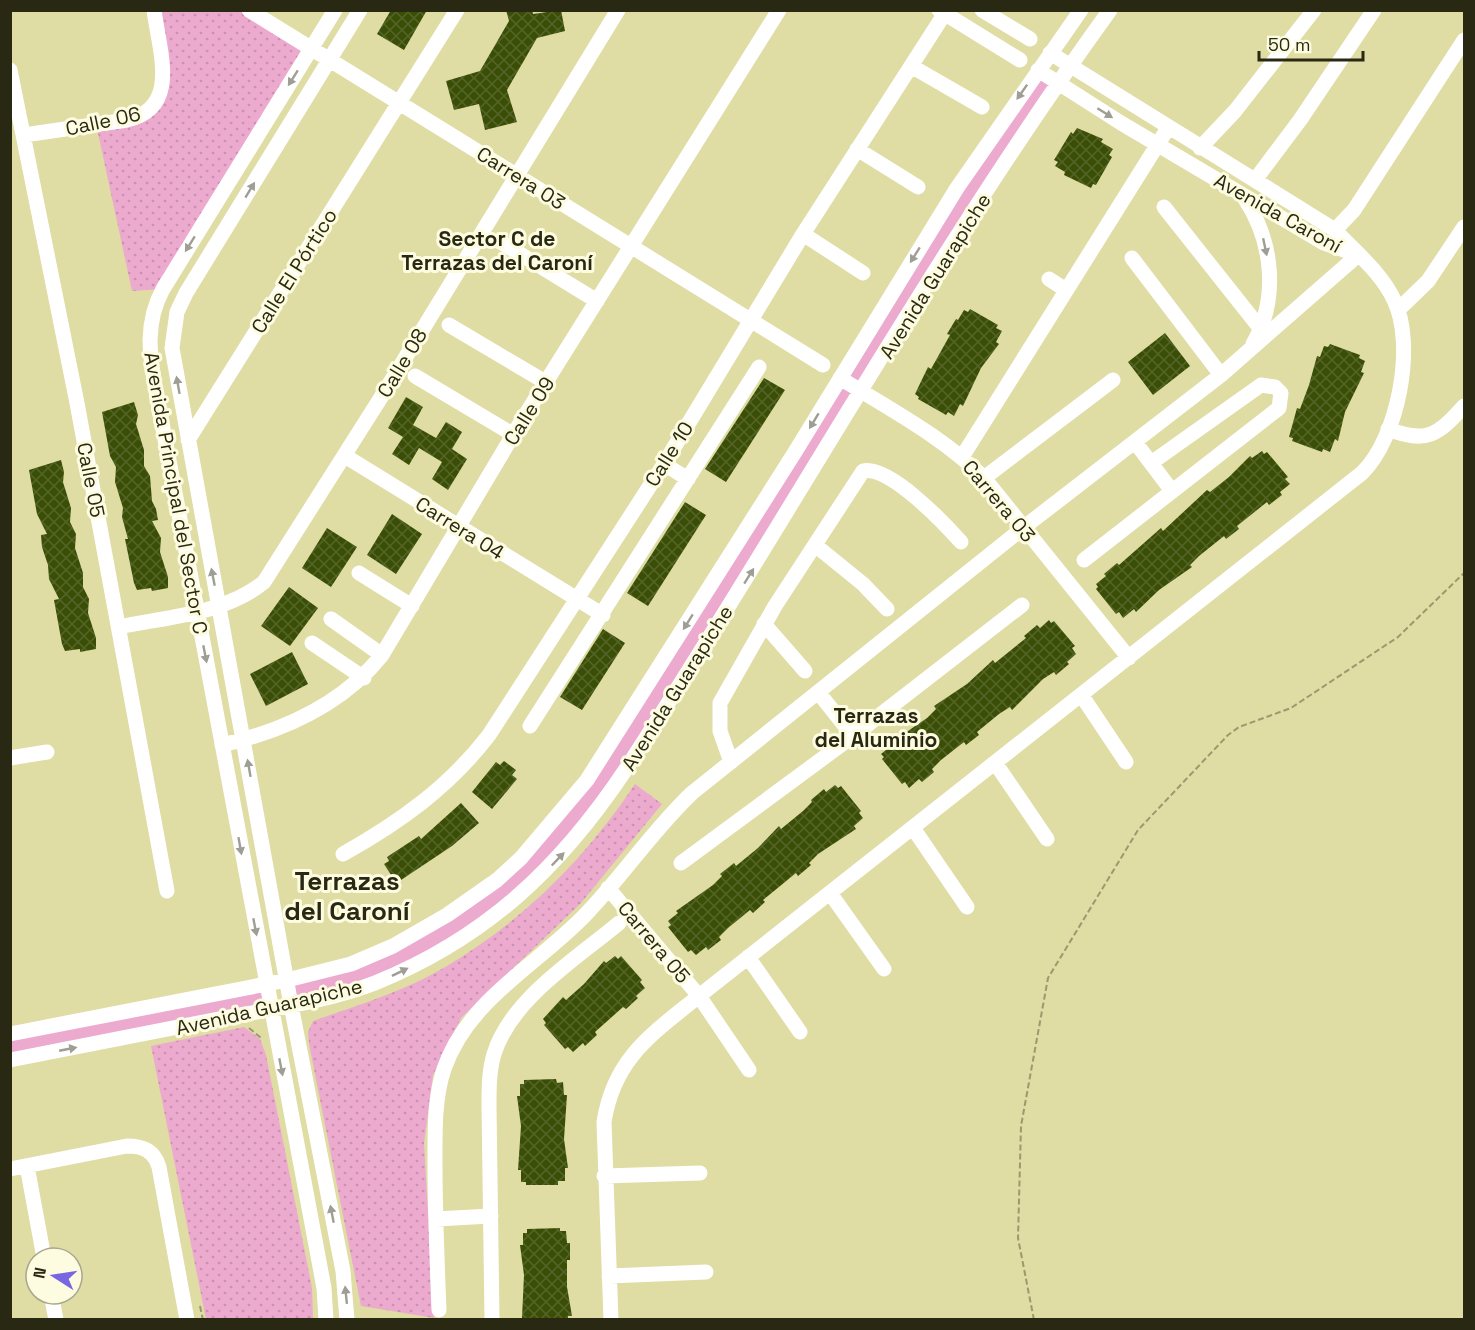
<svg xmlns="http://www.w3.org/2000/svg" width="1475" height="1330" viewBox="0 0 1475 1330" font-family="'Space Grotesk',sans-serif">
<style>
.grass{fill:#ecaace}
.park{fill:url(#park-dots)}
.building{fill:url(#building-cross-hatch)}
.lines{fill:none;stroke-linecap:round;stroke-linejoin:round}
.path{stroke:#9b996e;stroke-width:2;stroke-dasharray:6 3;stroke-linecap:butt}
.minor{stroke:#fff;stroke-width:15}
.oneway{fill:#9f9e94}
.labels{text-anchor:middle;stroke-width:6;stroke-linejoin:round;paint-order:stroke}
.street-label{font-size:20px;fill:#292812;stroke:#fdfce0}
.neighbourhood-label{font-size:21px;font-weight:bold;fill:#292812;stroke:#fdfce0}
.district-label{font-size:26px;font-weight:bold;fill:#292812;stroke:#fdfce0}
</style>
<defs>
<pattern id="park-dots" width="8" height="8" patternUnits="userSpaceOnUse" patternTransform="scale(1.5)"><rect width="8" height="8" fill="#ecaace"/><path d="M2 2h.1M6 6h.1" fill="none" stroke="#ca92b0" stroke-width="1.8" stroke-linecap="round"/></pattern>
<pattern id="building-cross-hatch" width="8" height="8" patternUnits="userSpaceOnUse" patternTransform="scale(1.5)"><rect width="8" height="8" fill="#3a4f05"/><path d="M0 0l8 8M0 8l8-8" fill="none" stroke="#556529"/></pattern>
</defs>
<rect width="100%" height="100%" fill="#dfdca4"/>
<path class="grass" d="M 1038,70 L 1058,84 L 567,850 L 425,959 L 291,1005 L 287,980 L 306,976 L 447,915 L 564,811 Z
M 266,984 L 271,1009 L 11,1060 L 11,1034 Z"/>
<path class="park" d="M 154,11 L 249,11 L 311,48 L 163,289 L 132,291 L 96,124 L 159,101 Z
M 635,784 L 662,804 L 581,903 L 461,1018 L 433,1075 L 424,1143 L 434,1318 L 361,1306 L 309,1044 L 308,1032 L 313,1021 C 358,1005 406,991 447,966 C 524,920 586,858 635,784 Z
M 244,1027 L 260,1039 L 266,1055 L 312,1288 L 313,1319 L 206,1319 L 151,1046 Z"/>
<path class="building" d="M 391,10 L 427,10 L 404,50 L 377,34 Z
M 506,10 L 532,10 L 533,14 L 561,10 L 565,31 L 537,38 L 507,90 L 517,122 L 485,130 L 479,104 L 454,110 L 446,81 L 480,71 L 509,21 Z
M 1077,128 L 1103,139 L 1101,142 L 1113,149 L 1109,155 L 1112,157 L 1096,185 L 1093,184 L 1091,188 L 1064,175 L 1065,172 L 1055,166 L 1058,162 L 1054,160 L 1071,132 L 1073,134 Z
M 970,309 L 998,325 L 996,328 L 1002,331 L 996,342 L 999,344 L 981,368 L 963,406 L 960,404 L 954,416 L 948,412 L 946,415 L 918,399 L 919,397 L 915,394 L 928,367 L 931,369 L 950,335 L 947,334 L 956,319 L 958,320 L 964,310 L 968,312 Z
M 1165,333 L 1190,366 L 1153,395 L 1128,362 Z
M 1330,344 L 1360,355 L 1359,358 L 1365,361 L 1361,372 L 1364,373 L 1345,412 L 1338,441 L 1335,439 L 1330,452 L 1323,449 L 1322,452 L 1292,441 L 1293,438 L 1289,437 L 1297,408 L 1300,409 L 1309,385 L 1317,356 L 1320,357 L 1324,346 L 1328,347 Z
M 764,378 L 785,390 L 726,482 L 705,469 Z
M 406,397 L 423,407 L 413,425 L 436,438 L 446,422 L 462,432 L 452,449 L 467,459 L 448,490 L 432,479 L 442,462 L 419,448 L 409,465 L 392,454 L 403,437 L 388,428 Z
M 134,402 L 138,415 L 136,424 L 144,450 L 144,466 L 150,476 L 152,501 L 156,509 L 158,520 L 152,521 L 161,538 L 160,552 L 168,577 L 168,588 L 152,591 L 151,588 L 137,590 L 134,583 L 125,539 L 128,539 L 122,517 L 123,508 L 115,482 L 116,467 L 110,456 L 102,412 Z
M 1262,451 L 1264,454 L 1267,452 L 1288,477 L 1285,479 L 1290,484 L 1280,492 L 1282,495 L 1269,505 L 1267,502 L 1237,526 L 1239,529 L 1226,539 L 1224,536 L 1199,556 L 1190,565 L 1192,567 L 1159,590 L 1136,612 L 1134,609 L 1123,618 L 1119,612 L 1116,614 L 1096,589 L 1098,587 L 1096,584 L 1106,576 L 1104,574 L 1117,563 L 1119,565 L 1161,528 L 1163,531 L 1207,490 L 1210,492 L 1229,477 L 1250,456 L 1252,458 Z
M 61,460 L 64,472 L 63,482 L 71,508 L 70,522 L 76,534 L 75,548 L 83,573 L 83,587 L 89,599 L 88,613 L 96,638 L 96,649 L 80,652 L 80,649 L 65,651 L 62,644 L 54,600 L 59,599 L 49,579 L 48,565 L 42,547 L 41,535 L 47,534 L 37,514 L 29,470 Z
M 685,502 L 706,515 L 648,606 L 627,593 Z
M 392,514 L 422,534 L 396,574 L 367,555 Z
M 327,528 L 357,547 L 331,587 L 302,568 Z
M 289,587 L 318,608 L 290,646 L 261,626 Z
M 1049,620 L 1051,623 L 1054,621 L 1075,646 L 1072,648 L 1076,654 L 1067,662 L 1069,664 L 1056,675 L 1054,672 L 1043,679 L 1012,710 L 1010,707 L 999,714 L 977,732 L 979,735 L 966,745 L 964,742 L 941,760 L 932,769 L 934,772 L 922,782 L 919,779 L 909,788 L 905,782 L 902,784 L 882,759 L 884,757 L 881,754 L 891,746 L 889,744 L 927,718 L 936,709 L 934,706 L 967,684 L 993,660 L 995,663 L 1026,638 L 1024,636 L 1037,625 L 1040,628 Z
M 603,629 L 625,643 L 582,710 L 560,697 Z
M 292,652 L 308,684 L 266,706 L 250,674 Z
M 504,761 L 516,770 L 512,775 L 517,779 L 492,809 L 472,792 L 496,762 L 500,765 Z
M 835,785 L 838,788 L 841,786 L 861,811 L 859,813 L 863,818 L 854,826 L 856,829 L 818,854 L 809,863 L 811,865 L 798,876 L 796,873 L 763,900 L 765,902 L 753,913 L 750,910 L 728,928 L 719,937 L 721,940 L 708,950 L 706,947 L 696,955 L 691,950 L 688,952 L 668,927 L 671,925 L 668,921 L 678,913 L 676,911 L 713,885 L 722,876 L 720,874 L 734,863 L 736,866 L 758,848 L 779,826 L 781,829 L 803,811 L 812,802 L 811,800 L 824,789 L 826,792 Z
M 461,803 L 479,823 L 452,846 L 401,880 L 398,875 L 393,878 L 384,864 L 389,861 L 387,857 L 419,836 L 421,839 Z
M 615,956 L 618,959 L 621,956 L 642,980 L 640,982 L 645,988 L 636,996 L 638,998 L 626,1009 L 623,1007 L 595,1032 L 597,1035 L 585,1046 L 583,1043 L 573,1052 L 568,1047 L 565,1049 L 544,1025 L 546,1023 L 543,1019 L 563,997 L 566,1000 L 584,984 L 604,961 L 606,963 Z
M 556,1079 L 557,1083 L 563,1082 L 564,1095 L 567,1095 L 564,1139 L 568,1168 L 565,1168 L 565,1181 L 558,1181 L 558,1185 L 526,1185 L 526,1182 L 521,1182 L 521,1170 L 518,1170 L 521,1126 L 517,1096 L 520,1096 L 520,1084 L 524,1084 L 524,1080 Z
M 560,1228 L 560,1231 L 566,1231 L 567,1243 L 570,1243 L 570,1260 L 567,1260 L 567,1287 L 572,1316 L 568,1316 L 568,1320 L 524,1320 L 522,1318 L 524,1275 L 520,1245 L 523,1245 L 523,1233 L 527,1233 L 527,1229 Z"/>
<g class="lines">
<path class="path" d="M 249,1028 L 261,1038
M 200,1306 L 203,1320
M 1034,1320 L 1018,1238 L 1021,1126 L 1048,978 L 1138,830 L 1228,735 L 1239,727 L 1291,708 L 1398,637 L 1464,573"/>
<path class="minor" d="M 249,10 L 823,365
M 939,10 L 1020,60
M 982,10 L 1030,39
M 911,66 L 982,107
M 10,70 L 77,403 L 167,891
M 1038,70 L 1121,123 L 1324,243 L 1355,254
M 24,135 L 127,120 C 181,108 159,51 154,10
M 1200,148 L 1235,111 L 1314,10
M 857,149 L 918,187
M 1255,180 L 1300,120 L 1374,10
M 1245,199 C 1273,242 1279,298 1253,344
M 1164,207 L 1260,328
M 1335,230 L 1354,210 L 1464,40
M 803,234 L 863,273
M 499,241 L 597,301
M 1132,258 L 1221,375
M 1049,279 L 1066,290
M 1398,310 L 1428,281 L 1464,227
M 449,325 L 547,383
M 415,376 L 514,435
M 840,378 C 889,409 942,436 984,478 L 1129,658
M 1388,429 C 1427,444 1438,435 1464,406
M 188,440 L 457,10
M 1135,442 L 1172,491
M 345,456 L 603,615
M 962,457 L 1168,128
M 664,464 L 688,479
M 984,478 L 1113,380
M 815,545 L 863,584 L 887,609
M 1084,560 L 1279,408 L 1281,393 L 1275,387 L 1261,385 L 1151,463
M 359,573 L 412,606
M 331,619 L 382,655
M 764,624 L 805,671
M 119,627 C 167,617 225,614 264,582 L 385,391 L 618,10
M 312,643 L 364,678
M 818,692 L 853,736
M 1082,696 L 1126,762
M 530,726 L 759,367
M 222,745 C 283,731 342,705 382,655 L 519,425 L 779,10
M 10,758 L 47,752
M 731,762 L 720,731 L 720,703 L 775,606 L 863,471 C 889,465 944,523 961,542
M 996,764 L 1047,839
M 913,828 L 967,907
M 343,854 C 400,822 449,787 489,735 L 664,464 L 803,234 L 947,10
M 681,863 L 853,736 L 1022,605
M 608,888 L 699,996 L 749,1070
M 830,893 L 884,969
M 748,957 L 800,1032
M 10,1034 L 287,980 L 351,964 L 393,946 L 447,915 L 497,880 L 521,858 L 587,780 L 795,452 L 957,188 L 1081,10
M 10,1060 C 83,1046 156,1032 229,1017 C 277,1008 328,1001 375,983 C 486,938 560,868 626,769 C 789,518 934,253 1110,10
M 27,1166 L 44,1258
M 10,1169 L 127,1146 C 144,1146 154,1151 159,1167 L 187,1320
M 604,1176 L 700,1173
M 436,1219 L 491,1216
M 609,1276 L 706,1272
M 51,1294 L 56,1320
M 439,1310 C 437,1261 435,1212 435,1164 C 435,1132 434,1099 444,1069 C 468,999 539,964 587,913 C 624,874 653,830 692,793 L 1023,528 L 1221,375 L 1358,255
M 326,1320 L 324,1288 L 156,391 C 149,355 145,322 163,289 L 335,10
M 347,1320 L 343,1271 L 291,1005 L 172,348 L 177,312 L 186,293 L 360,10
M 492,1320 L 489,1105 C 489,1088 489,1071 494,1054 C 511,999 576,959 619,923
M 611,1320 L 604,1122 C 614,1058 652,1034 699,996 L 1362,473 C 1398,438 1416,345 1394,300 C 1381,272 1355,252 1335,230 L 1050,53"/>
</g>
<defs><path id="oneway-solid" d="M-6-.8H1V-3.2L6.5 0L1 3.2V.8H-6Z" transform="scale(1.5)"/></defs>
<g class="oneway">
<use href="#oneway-solid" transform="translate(293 78) rotate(122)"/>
<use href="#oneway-solid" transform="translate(1022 92) rotate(125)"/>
<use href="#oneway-solid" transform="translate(1105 113) rotate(32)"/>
<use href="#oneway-solid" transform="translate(250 190) rotate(-59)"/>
<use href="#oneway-solid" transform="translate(190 244) rotate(122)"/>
<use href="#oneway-solid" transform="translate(1265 247) rotate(78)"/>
<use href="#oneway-solid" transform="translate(915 255) rotate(122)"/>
<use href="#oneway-solid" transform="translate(178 385) rotate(-100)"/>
<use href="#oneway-solid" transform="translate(814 421) rotate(121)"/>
<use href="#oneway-solid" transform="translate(749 576) rotate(-58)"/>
<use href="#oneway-solid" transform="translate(213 577) rotate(-101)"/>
<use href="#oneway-solid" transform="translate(688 622) rotate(122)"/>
<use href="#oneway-solid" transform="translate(205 654) rotate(79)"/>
<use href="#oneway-solid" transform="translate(249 768) rotate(-100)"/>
<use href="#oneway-solid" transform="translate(240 846) rotate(80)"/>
<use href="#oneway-solid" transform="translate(558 859) rotate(-46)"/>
<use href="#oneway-solid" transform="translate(255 927) rotate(79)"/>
<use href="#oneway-solid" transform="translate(400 972) rotate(-26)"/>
<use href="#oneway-solid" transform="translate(68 1049) rotate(-11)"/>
<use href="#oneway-solid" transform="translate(281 1067) rotate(79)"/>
<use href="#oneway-solid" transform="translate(332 1214) rotate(-101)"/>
<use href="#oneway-solid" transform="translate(346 1295) rotate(-96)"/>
</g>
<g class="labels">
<g class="street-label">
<text transform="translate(103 121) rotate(-12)" y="7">Calle 06</text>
<text transform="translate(521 178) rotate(32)" y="7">Carrera 03</text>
<text transform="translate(1278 213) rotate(29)" y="7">Avenida Caroní</text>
<text transform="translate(294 271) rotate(-58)" y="7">Calle El Pórtico</text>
<text transform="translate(935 276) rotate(-58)" y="7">Avenida Guarapiche</text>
<text transform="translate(402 363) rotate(-59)" y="7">Calle 08</text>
<text transform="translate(529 411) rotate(-58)" y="7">Calle 09</text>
<text transform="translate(669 454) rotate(-58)" y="7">Calle 10</text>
<text transform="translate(91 480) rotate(79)" y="7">Calle 05</text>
<text transform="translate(176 493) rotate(80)" y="7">Avenida Principal del Sector C</text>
<text transform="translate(999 501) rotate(50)" y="7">Carrera 03</text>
<text transform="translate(460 528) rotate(32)" y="7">Carrera 04</text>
<text transform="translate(677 688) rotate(-58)" y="7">Avenida Guarapiche</text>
<text transform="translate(654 942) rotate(50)" y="7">Carrera 05</text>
<text transform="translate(269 1007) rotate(-13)" y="7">Avenida Guarapiche</text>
</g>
<g class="neighbourhood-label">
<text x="497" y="246">Sector C de<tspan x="497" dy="24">Terrazas del Caroní</tspan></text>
<text x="876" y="723">Terrazas<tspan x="876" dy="24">del Aluminio</tspan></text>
</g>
<g class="district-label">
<text x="347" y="890">Terrazas<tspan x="347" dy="30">del Caroní</tspan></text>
</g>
</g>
<rect width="1475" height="1330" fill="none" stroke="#292812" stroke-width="24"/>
<g transform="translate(54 1276) rotate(282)"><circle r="28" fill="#fdfce0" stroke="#a8a78e" stroke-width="1.5"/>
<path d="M0-4.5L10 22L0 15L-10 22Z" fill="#7767e2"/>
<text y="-9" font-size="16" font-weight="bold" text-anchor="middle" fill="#292812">N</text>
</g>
<path d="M1259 51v9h104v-9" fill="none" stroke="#292812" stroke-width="3"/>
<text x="1268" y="51" font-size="18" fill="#292812" stroke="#fdfce0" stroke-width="4.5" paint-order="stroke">50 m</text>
</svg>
